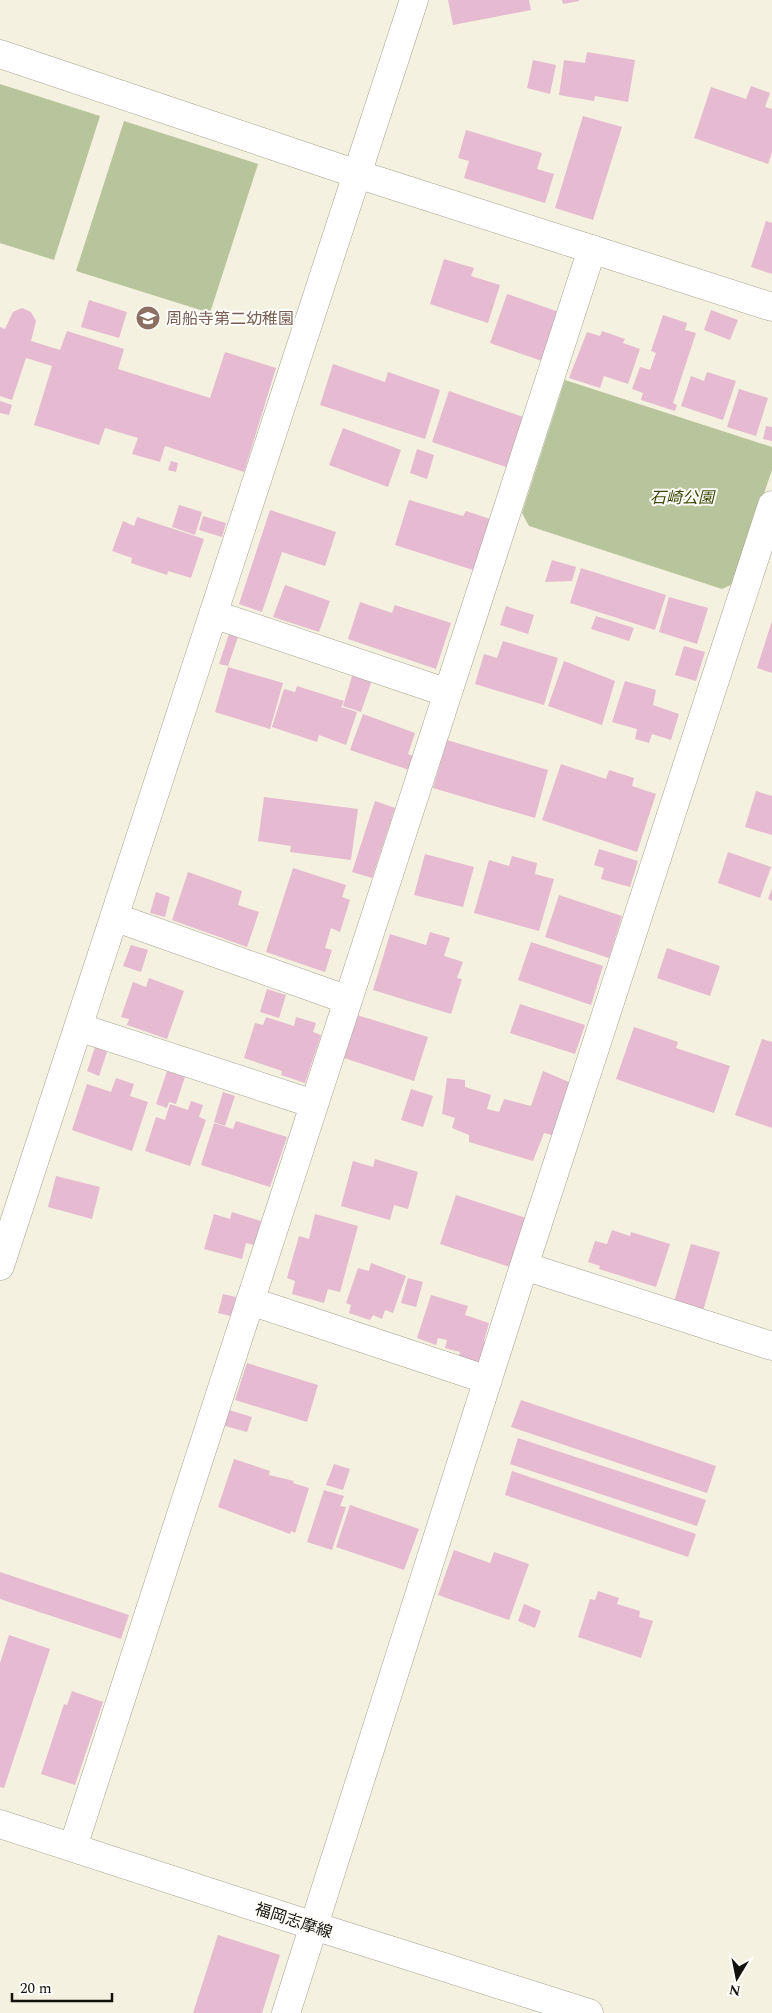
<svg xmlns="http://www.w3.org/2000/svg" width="772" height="2013" viewBox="0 0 772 2013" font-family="Spectral,'Noto Sans JP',serif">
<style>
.green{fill:#b8c49b}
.building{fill:#e6bad0}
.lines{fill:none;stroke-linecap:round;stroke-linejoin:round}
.street-casing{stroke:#a6a292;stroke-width:29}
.secondary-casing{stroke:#a6a292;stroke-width:29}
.primary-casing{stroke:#a6a292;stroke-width:29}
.street{stroke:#fff;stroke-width:28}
.secondary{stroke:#fff;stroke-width:28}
.primary{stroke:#fff;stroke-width:28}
.labels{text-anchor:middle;stroke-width:4;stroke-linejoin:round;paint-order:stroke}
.education-label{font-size:16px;fill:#785e54;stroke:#fffefb;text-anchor:start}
.park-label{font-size:16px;font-style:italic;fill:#3c4a05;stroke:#fffefb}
.street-label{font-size:16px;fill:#13120c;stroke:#fffefb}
</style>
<rect width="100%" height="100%" fill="#f5f1e0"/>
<path class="green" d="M 0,84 L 100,116 L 54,260 L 0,243 Z
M 124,121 L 258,164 L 210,313 L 76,271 Z
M 565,380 L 772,447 L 772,470 L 733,584 L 722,589 L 529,526 L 522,513 Z"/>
<path class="building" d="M 448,0 L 529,0 L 531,10 L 453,25 Z
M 562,0 L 579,0 L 579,1 L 563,4 Z
M 587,52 L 635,60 L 628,102 L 595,96 L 594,101 L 559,95 L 564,60 L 585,63 Z
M 533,60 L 556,65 L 550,94 L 527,88 Z
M 751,86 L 770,93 L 765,107 L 772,109 L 772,152 L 768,164 L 694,138 L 711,87 L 746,99 Z
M 583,116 L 622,127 L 593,220 L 555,208 Z
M 466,130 L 542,153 L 537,169 L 554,174 L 545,203 L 464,178 L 469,161 L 458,158 Z
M 766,221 L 772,223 L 772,274 L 751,267 Z
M 444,259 L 474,268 L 471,276 L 500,285 L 488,323 L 430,304 Z
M 507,294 L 562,313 L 545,362 L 490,343 Z
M 89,300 L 127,312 L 119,338 L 81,327 Z
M 22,308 L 31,312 L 36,321 L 31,341 L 60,350 L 67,331 L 124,349 L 118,369 L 210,398 L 225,352 L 276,368 L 244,472 L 165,446 L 160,462 L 132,454 L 138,438 L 105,428 L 99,445 L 34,425 L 52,366 L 26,358 L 12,400 L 0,396 L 0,327 L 5,329 L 13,312 Z
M 711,310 L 738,320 L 730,340 L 704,330 Z
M 663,315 L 687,323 L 685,330 L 696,333 L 673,403 L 677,405 L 675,411 L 641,400 L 643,393 L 632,389 L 640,367 L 650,370 L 656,353 L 651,351 Z
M 602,331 L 625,339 L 623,343 L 640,349 L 628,384 L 604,376 L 600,388 L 569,378 L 587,332 L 600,336 Z
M 333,364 L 385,382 L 388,372 L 440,390 L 425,439 L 320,405 Z
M 707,372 L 736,381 L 723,420 L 681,406 L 691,376 L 704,381 Z
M 739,389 L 768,398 L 756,436 L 727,427 Z
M 449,391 L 523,417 L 506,467 L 432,442 Z
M 0,401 L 12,405 L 9,415 L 0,413 Z
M 766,426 L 772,427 L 772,441 L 763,439 Z
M 343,428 L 401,450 L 388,487 L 329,465 Z
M 417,449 L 434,455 L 427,479 L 410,473 Z
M 171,461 L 178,463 L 176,472 L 168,470 Z
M 409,500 L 463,516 L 466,511 L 490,519 L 473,570 L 395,545 Z
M 179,505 L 202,512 L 195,535 L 172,527 Z
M 270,510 L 336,532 L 325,566 L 282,552 L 262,612 L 239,604 Z
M 203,516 L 226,523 L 222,537 L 199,530 Z
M 137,517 L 204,539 L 191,578 L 168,571 L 167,575 L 131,563 L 132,558 L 112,551 L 123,521 L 134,526 Z
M 552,560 L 576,567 L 572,581 L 545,582 Z
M 581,568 L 666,595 L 655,630 L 570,603 Z
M 285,585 L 330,601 L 319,632 L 273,617 Z
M 669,597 L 708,608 L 697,644 L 659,632 Z
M 360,602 L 392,613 L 395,605 L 451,623 L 436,669 L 348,639 Z
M 506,606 L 534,615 L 528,634 L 500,625 Z
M 596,616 L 634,628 L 629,641 L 591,629 Z
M 772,621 L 772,673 L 757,668 Z
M 229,634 L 238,637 L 228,666 L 219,664 Z
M 503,641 L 558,658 L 544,705 L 475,684 L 484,654 L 497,658 Z
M 684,646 L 705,652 L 696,681 L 675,675 Z
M 564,661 L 615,681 L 602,725 L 548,706 Z
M 228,667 L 283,683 L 270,729 L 215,712 Z
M 353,673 L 372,680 L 361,712 L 343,706 Z
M 625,681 L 656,690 L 653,705 L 679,714 L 671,740 L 652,734 L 649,743 L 635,739 L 637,729 L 612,722 Z
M 297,686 L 344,701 L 341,707 L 357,712 L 346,745 L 319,735 L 317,742 L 272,727 L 284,689 L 295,692 Z
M 363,714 L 415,733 L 408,754 L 414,756 L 409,770 L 350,750 Z
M 447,740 L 548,770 L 535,818 L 433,788 Z
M 561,764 L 606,779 L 609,770 L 634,778 L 632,786 L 656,794 L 637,852 L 542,820 Z
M 756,791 L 772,796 L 772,835 L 745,827 Z
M 264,797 L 358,809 L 351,860 L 290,852 L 291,846 L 258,841 Z
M 375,801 L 395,808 L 372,878 L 352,872 Z
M 599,849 L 638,861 L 630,887 L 601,879 L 604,868 L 594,865 Z
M 728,852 L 771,867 L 760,898 L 718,883 Z
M 425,854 L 474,867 L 463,907 L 414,895 Z
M 512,856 L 537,863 L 535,874 L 554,879 L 539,931 L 474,913 L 489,860 L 509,866 Z
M 293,868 L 346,885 L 342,897 L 350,900 L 340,932 L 331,928 L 325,948 L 332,950 L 325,972 L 266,952 Z
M 188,872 L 242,891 L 238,905 L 259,912 L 247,947 L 172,920 Z
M 772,888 L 772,901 L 768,899 Z
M 156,892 L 170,897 L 165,917 L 150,913 Z
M 559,895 L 622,916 L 609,958 L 545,937 Z
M 430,932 L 450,938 L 444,956 L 463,962 L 457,978 L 462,979 L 451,1014 L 373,990 L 390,934 L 426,945 Z
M 531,942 L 603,966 L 591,1005 L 518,980 Z
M 131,945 L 148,950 L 141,972 L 123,966 Z
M 667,948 L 720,966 L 710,996 L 657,978 Z
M 149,978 L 184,991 L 167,1039 L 127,1025 L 129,1019 L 121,1017 L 133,982 L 146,987 Z
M 267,989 L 286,995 L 279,1018 L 260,1012 Z
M 520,1004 L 585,1025 L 575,1054 L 510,1033 Z
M 357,1015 L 428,1037 L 414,1081 L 344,1058 Z
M 266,1017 L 294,1026 L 296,1017 L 316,1023 L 313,1032 L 321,1035 L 305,1083 L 281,1075 L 282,1071 L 244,1058 L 255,1023 L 263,1025 Z
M 634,1027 L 678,1042 L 676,1048 L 730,1066 L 714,1113 L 616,1079 Z
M 762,1039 L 772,1042 L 772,1128 L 735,1115 Z
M 95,1047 L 107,1052 L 99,1076 L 87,1071 Z
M 167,1071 L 185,1077 L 176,1104 L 169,1102 L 167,1108 L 156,1104 Z
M 543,1071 L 569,1082 L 552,1135 L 544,1133 L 533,1161 L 469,1142 L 469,1135 L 452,1128 L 455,1118 L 442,1114 L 447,1078 L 465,1080 L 465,1087 L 491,1095 L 487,1109 L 499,1112 L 504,1099 L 531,1106 Z
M 116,1078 L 134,1084 L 130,1096 L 148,1102 L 132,1151 L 72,1130 L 87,1084 L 111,1092 Z
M 411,1089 L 433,1096 L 423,1127 L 401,1120 Z
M 223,1092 L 235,1096 L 225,1126 L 214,1122 Z
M 191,1101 L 203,1105 L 199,1117 L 206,1120 L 190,1166 L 145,1151 L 156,1117 L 165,1120 L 170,1104 L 188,1110 Z
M 236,1121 L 287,1137 L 270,1187 L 201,1165 L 214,1123 L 233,1129 Z
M 375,1159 L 418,1172 L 408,1209 L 394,1205 L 390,1220 L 341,1206 L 353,1161 L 373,1167 Z
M 56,1176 L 100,1187 L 92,1219 L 48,1207 Z
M 456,1195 L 526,1218 L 510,1267 L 440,1244 Z
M 232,1212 L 261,1221 L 254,1245 L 246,1243 L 242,1259 L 204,1249 L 214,1214 L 230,1219 Z
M 315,1214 L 358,1226 L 340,1292 L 328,1289 L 324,1303 L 292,1294 L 295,1281 L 287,1278 L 299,1236 L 309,1239 Z
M 612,1230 L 630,1236 L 631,1232 L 670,1244 L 656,1287 L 599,1269 L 600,1266 L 588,1262 L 595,1241 L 607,1244 Z
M 691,1244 L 720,1252 L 703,1311 L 674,1302 Z
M 371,1263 L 406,1276 L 393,1313 L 385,1310 L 382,1319 L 373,1315 L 370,1320 L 349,1313 L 351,1305 L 346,1303 L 358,1268 L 369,1271 Z
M 408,1278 L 423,1282 L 416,1307 L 401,1303 Z
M 223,1294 L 236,1297 L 231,1316 L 218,1313 Z
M 431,1295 L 468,1306 L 465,1315 L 489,1323 L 484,1341 L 487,1342 L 481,1363 L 459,1356 L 460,1352 L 445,1348 L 447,1340 L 438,1338 L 436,1345 L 417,1338 Z
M 247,1363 L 318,1385 L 307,1422 L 235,1400 Z
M 521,1400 L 716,1466 L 707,1493 L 511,1427 Z
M 229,1410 L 252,1417 L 247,1432 L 225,1426 Z
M 518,1438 L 706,1500 L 697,1526 L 510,1464 Z
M 234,1459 L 270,1471 L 269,1475 L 294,1481 L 293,1483 L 309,1488 L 295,1533 L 291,1531 L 290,1534 L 218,1507 Z
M 334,1464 L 350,1469 L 343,1490 L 326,1485 Z
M 512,1471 L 696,1534 L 688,1557 L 505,1495 Z
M 324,1490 L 344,1496 L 340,1506 L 346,1507 L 332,1550 L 307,1542 Z
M 350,1505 L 419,1529 L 404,1570 L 336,1547 Z
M 454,1550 L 490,1563 L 494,1552 L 529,1564 L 509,1620 L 438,1595 Z
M 0,1572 L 129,1615 L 121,1639 L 0,1599 Z
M 598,1591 L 619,1598 L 617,1604 L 640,1611 L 639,1617 L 653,1621 L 641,1658 L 578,1637 L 590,1599 L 595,1600 Z
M 524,1604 L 541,1611 L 535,1628 L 518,1621 Z
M 9,1635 L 50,1649 L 4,1788 L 0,1787 L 0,1663 Z
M 72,1691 L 103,1702 L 75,1785 L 41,1774 L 64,1704 L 67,1705 Z
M 218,1935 L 280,1955 L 262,2013 L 193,2013 Z"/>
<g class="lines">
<defs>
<path id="street" d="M 213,614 L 448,693
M 114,917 L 348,1000
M 78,1027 L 314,1104
M 0,1266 L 414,0
M 524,1266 L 772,1346
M 250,1301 L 488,1380
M 73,1847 L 592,249
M 286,2013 L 524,1266 L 772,505"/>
<path id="secondary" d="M 0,54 L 357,174 L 772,307"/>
<path id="primary" d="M 0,1824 L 314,1926 L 589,2013"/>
</defs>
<use href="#street" class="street-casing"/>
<use href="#secondary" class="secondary-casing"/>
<use href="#primary" class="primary-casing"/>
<use href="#street" class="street"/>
<use href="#secondary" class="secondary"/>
<use href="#primary" class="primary"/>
</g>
<defs>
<symbol id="school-disc" viewBox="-11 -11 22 22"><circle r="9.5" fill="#8d6e63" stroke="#fffefb"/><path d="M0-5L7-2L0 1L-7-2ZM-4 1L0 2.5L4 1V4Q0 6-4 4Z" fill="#fff"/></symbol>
</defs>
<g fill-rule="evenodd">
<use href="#school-disc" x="134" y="304" width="28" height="28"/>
</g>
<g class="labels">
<g class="education-label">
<text x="166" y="324">周船寺第二幼稚園</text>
</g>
<g class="park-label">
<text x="682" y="503">石崎公園</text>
</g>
<g class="street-label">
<text transform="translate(294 1920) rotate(18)" y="6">福岡志摩線</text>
</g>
</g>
<g transform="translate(737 1978) rotate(190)" stroke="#fffefb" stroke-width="4" paint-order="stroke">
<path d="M0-4L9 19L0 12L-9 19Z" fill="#13120c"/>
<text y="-8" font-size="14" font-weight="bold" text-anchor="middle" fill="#13120c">N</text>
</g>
<path d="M12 1993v8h100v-8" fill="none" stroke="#13120c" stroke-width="2.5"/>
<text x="20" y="1993" font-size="15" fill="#13120c" stroke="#fffefb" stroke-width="4" paint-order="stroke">20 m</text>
</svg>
